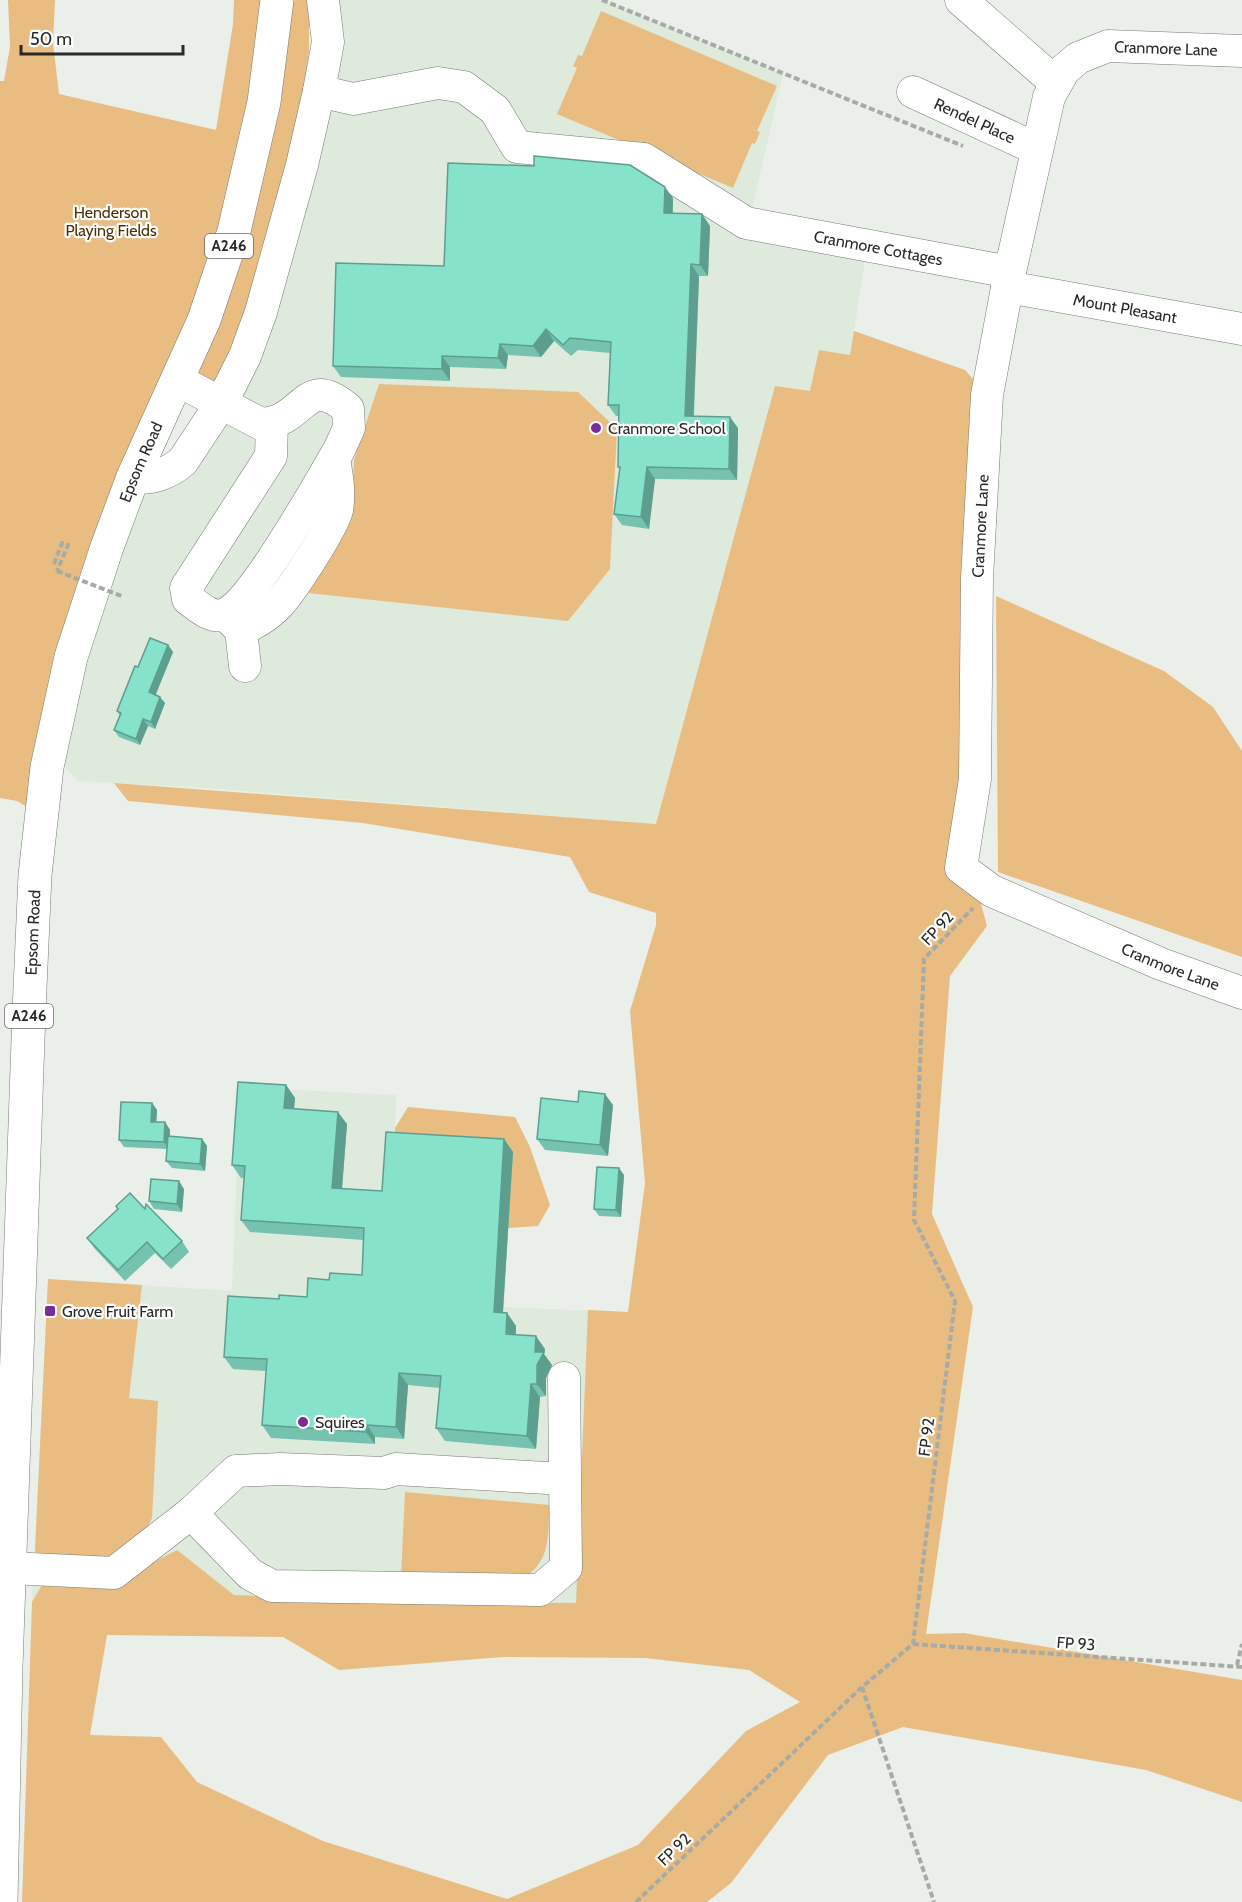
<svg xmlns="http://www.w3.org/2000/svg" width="1242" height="1902" viewBox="0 0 1242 1902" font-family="Cabin,sans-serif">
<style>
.built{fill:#deeadc}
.green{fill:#e9bc82;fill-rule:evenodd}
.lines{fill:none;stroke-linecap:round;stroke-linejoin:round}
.minor-casing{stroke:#757b74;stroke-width:33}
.major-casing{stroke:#757b74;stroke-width:34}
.path{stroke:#a6aba5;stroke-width:4;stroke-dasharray:6 3;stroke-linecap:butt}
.minor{stroke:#fff;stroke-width:32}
.major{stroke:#fff;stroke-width:33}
.path-bridge{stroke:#a6aba5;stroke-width:4;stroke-dasharray:6 3;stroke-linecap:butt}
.wall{fill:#74c2af}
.shaded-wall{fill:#5e9e8f}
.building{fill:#87e2cc;stroke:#5e9e8f;stroke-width:1.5}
.poi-dot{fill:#7a2b9c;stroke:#fff;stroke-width:2}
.labels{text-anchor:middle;stroke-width:4.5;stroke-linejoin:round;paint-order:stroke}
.shield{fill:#fff;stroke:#686a68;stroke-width:1.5}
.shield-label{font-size:15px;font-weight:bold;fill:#272a27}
.street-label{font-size:16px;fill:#272a27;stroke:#fff}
.park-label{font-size:16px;fill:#4d3000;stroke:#fff}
.poi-label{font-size:16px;fill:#272a27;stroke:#fff;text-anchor:start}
</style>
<rect width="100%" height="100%" fill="#eaf0e9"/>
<path class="built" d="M 323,0 L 602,0 L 783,74 L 747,232 L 866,254 L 854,331 L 965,370 L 656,824 L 205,788 L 78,781 L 61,763 L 73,704 L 140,495 L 245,356 Z
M 240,1087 L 396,1095 L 395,1145 L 513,1152 L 504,1307 L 628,1312 L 576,1603 L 400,1601 L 234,1595 L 32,1602 L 48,1279 L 232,1291 Z"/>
<path class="green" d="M 8,0 L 55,0 L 53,43 L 59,94 L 216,130 L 233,24 L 234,0 L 262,0 L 250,115 L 208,286 L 54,655 L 27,807 L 17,801 L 0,798 L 0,81 L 4,81 L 10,47 Z
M 290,0 L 309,0 L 309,51 L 301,110 L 241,334 L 215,385 L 199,374 L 199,361 Z
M 601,11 L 777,86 L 757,131 L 760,132 L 755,144 L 752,143 L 733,188 L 557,114 L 577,68 L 573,66 L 578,55 L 582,56 Z
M 854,331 L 965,370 L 987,395 L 964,841 L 987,926 L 950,976 L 932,1214 L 973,1307 L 926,1634 L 964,1633 L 1242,1680 L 1242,1802 L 1146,1770 L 903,1727 L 828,1755 L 731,1883 L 707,1902 L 22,1902 L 32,1602 L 42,1585 L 115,1583 L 177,1550 L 234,1595 L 400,1601 L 576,1603 L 588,1310 L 628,1312 L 645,1183 L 630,1011 L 656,925 L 656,913 L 589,892 L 570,857 L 363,823 L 128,801 L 114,783 L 656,824 L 775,386 L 810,391 L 819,350 L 850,355 ZM 107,1635 L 283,1637 L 339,1670 L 503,1657 L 645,1658 L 749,1670 L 800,1702 L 746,1731 L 638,1845 L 507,1899 L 323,1841 L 197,1782 L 161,1737 L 90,1735 Z
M 379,384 L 578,392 L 617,429 L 610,569 L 568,621 L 308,593 L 341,540 L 351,518 L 354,460 Z
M 996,596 L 1164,671 L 1213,707 L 1242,751 L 1242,957 L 998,872 Z
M 408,1107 L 515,1117 L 530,1147 L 550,1205 L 538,1226 L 508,1228 L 395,1145 L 395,1128 Z
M 48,1279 L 142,1285 L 129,1398 L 158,1401 L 152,1518 L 141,1542 L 112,1564 L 43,1558 L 35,1551 Z
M 405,1492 L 550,1505 C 547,1539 552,1563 518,1581 L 401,1578 Z"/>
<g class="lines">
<defs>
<g id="minor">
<path d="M 961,0 L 1056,83"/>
<path id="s1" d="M 1242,51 L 1108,46 L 1078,58 L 1064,70 L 1049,97 L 1010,272 L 987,395 L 977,578 L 975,779 L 961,868 L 992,891 L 1161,964 L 1242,993"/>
<path id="s2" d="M 319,91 L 353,99 L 438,83 L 464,87 L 495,110 L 517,147 L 644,159 L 746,223 L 1010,272"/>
<path id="s3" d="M 913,92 L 1037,149"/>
<path id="s4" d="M 1007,287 L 1242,329"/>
<path d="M 177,380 L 261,424 C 306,422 304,371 348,409 L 349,428 L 339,450 C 321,481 252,603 225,614 C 212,620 198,606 188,599 L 186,588 L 271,456 L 272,423"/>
<path d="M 133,477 C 151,480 170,473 183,461 L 222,402 L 245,356 L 261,312 L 302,165 L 319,91 L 328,42 L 323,0"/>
<path d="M 226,615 L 241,630 L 245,666"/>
<path d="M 241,630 C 255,623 268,616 279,604 C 292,590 333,527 337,510 C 340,492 337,476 334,459"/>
<path d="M 191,1513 L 236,1471 L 280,1469 L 384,1473 L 396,1469 L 564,1479"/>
<path d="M 10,1568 L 114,1573 L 191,1513 L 250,1574 L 272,1586 L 540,1590 L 566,1568 L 564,1378"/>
</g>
<g id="major">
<path id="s5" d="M 1,1902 L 6,1667 L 29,1011 L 35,875 L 47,767 L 71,657 L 107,547 L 133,477 L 204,320 L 234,231 L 264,102 L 277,0"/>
</g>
</defs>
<use href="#minor" class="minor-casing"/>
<use href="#major" class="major-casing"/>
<path class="path" d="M 602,0 L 963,146
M 54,564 L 62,543 L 68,545 L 57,571
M 913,1644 L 1242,1667
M 1237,1665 L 1242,1644
M 862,1687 L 934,1902
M 636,1902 L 862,1687 L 913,1644 L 955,1301 L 914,1220 L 924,959 L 973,908"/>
<use href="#minor" class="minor"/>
<use href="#major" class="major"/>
<path class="path-bridge" d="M 57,571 L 124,597"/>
</g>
<path class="wall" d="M 673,198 L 673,213 L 710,226 L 708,276 L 699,276 L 694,416 L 738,428 L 737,480 L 655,479 L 649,529 L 622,525 L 614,514 L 620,469 L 618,467 L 619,416 L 616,416 L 608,405 L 610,353 L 578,350 L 571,356 L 554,341 L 541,357 L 508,355 L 506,369 L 450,367 L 450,381 L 341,377 L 333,366 L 444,266 Z
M 168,645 L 173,652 L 155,695 L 165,703 L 155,729 L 148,726 L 140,745 L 119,737 L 114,730 L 120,716 L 117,711 Z
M 286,1085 L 295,1098 L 294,1109 L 347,1124 L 342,1189 L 382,1191 L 504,1139 L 513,1152 L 503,1313 L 507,1313 L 516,1326 L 516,1335 L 545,1349 L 544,1354 L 552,1365 L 546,1378 L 546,1396 L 540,1397 L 536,1449 L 445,1441 L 436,1428 L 440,1388 L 408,1385 L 404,1439 L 375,1437 L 375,1444 L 271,1438 L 262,1425 L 266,1371 L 233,1369 L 224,1357 L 279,1299 L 307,1297 L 329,1280 L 362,1275 L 364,1240 L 250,1232 L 241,1220 L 244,1178 L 241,1178 L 232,1165 Z
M 152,1103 L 157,1110 L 156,1122 L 165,1122 L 170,1130 L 170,1136 L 202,1139 L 207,1146 L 205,1171 L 172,1168 L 166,1161 L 167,1149 L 124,1147 L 119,1140 Z
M 613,1105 L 608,1156 L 545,1150 L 537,1139 Z
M 624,1175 L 621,1217 L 599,1216 L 594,1209 Z
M 184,1189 L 182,1212 L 154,1209 L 149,1201 Z
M 145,1209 L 182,1241 L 189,1252 L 171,1269 L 155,1253 L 125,1281 L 95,1249 L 87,1238 Z"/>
<path class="shaded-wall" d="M 665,187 L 673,198 L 672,224 L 664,213 Z
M 702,214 L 710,226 L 708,276 L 700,265 Z
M 691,264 L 699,276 L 693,427 L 685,416 Z
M 546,329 L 554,341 L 541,357 L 533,346 Z
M 500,344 L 508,355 L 506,369 L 498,358 Z
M 442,356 L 450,367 L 450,381 L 442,369 Z
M 730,417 L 738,428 L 737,480 L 729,469 Z
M 647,467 L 655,479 L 649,529 L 641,517 Z
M 168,645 L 173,652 L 154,699 L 149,692 Z
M 160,697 L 165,703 L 155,729 L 151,722 Z
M 143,719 L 148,726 L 140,745 L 136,739 Z
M 286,1085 L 295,1098 L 293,1121 L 284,1108 Z
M 605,1094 L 613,1105 L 608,1156 L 600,1145 Z
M 152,1103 L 157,1110 L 156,1129 L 151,1122 Z
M 338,1112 L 347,1124 L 341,1201 L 332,1188 Z
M 165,1122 L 170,1130 L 169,1149 L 164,1142 Z
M 202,1139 L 207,1146 L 205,1171 L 200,1164 Z
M 504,1139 L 513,1152 L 502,1325 L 494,1312 Z
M 619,1168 L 624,1175 L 621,1217 L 616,1210 Z
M 179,1181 L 184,1189 L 182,1212 L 177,1204 Z
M 507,1313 L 516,1326 L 515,1346 L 506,1334 Z
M 536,1336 L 545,1349 L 544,1354 L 552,1365 L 546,1378 L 546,1396 L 537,1384 L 537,1365 L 535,1352 Z
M 399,1373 L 408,1385 L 404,1439 L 396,1427 Z
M 531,1384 L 540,1397 L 536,1449 L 527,1436 Z
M 367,1425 L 375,1437 L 375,1444 L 366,1432 Z"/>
<path class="building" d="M 534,156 L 630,165 L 665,187 L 664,213 L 702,214 L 700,265 L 691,264 L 685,416 L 730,417 L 729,469 L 647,467 L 641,517 L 614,514 L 620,467 L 618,467 L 619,405 L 608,405 L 611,342 L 570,338 L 563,345 L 546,329 L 533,346 L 500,344 L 498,358 L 442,356 L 442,369 L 333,366 L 336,263 L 444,266 L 448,163 L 534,166 Z
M 150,638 L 168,645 L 149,692 L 160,697 L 151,722 L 143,719 L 136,739 L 114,730 L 121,713 L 117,711 L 135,666 L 138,667 Z
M 238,1082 L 286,1085 L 284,1108 L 338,1112 L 332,1188 L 382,1191 L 386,1132 L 504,1139 L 494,1312 L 507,1313 L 506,1334 L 536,1336 L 535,1352 L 544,1352 L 537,1365 L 537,1384 L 531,1384 L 527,1436 L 436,1428 L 441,1376 L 399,1373 L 396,1427 L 367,1425 L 366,1432 L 262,1425 L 267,1359 L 224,1357 L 228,1296 L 279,1299 L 279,1295 L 307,1297 L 308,1278 L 329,1280 L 330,1273 L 362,1275 L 364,1228 L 241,1220 L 245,1166 L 232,1165 Z
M 579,1091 L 605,1094 L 600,1145 L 537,1139 L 541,1098 L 578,1102 Z
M 121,1102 L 152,1103 L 151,1122 L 165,1122 L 164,1142 L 119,1140 Z
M 168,1136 L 202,1139 L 200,1164 L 166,1161 Z
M 597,1167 L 619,1168 L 616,1210 L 594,1209 Z
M 151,1179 L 179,1181 L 177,1204 L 149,1201 Z
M 130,1193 L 145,1209 L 146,1204 L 182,1241 L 163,1259 L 147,1242 L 118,1270 L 87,1238 L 118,1209 L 116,1206 Z"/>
<g class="poi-dot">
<circle cx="596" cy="428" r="6"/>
<rect x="44" y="1305" width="12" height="12" rx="3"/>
<circle cx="303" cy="1422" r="6"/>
</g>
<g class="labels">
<g class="shield">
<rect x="205" y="234" width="48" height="24" rx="4.5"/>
<rect x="5" y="1004" width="48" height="24" rx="4.5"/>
</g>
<g class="shield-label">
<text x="229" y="251">A246</text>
<text x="29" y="1021">A246</text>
</g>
<g class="street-label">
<text transform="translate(1166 48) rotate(2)" y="6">Cranmore Lane</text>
<text dy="6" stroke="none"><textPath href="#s3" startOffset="68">Rendel Place</textPath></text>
<text dy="6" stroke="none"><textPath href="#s2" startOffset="612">Cranmore Cottages</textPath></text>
<text dy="6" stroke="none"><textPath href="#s4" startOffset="120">Mount Pleasant</textPath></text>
<text dy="6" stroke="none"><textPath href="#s5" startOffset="1456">Epsom Road</textPath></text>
<text transform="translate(980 526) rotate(-87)" y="6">Cranmore Lane</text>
<text transform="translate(937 928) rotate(-47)" y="6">FP 92</text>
<text dy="6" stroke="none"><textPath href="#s5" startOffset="970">Epsom Road</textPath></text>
<text dy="6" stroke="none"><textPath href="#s1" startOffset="1227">Cranmore Lane</textPath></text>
<text transform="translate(926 1437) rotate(-83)" y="6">FP 92</text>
<text transform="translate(1076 1643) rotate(4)" y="6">FP 93</text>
<text transform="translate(674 1849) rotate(-44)" y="6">FP 92</text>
</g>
<g class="park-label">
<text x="111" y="218">Henderson<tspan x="111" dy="18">Playing Fields</tspan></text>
</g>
<g class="poi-label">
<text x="608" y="434">Cranmore School</text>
<text x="62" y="1317">Grove Fruit Farm</text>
<text x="315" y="1428">Squires</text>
</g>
</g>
<path d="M21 45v9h162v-9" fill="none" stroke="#272a27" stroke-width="3"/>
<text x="30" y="45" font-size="18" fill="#272a27" stroke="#ffffff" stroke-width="4.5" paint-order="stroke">50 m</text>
</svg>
